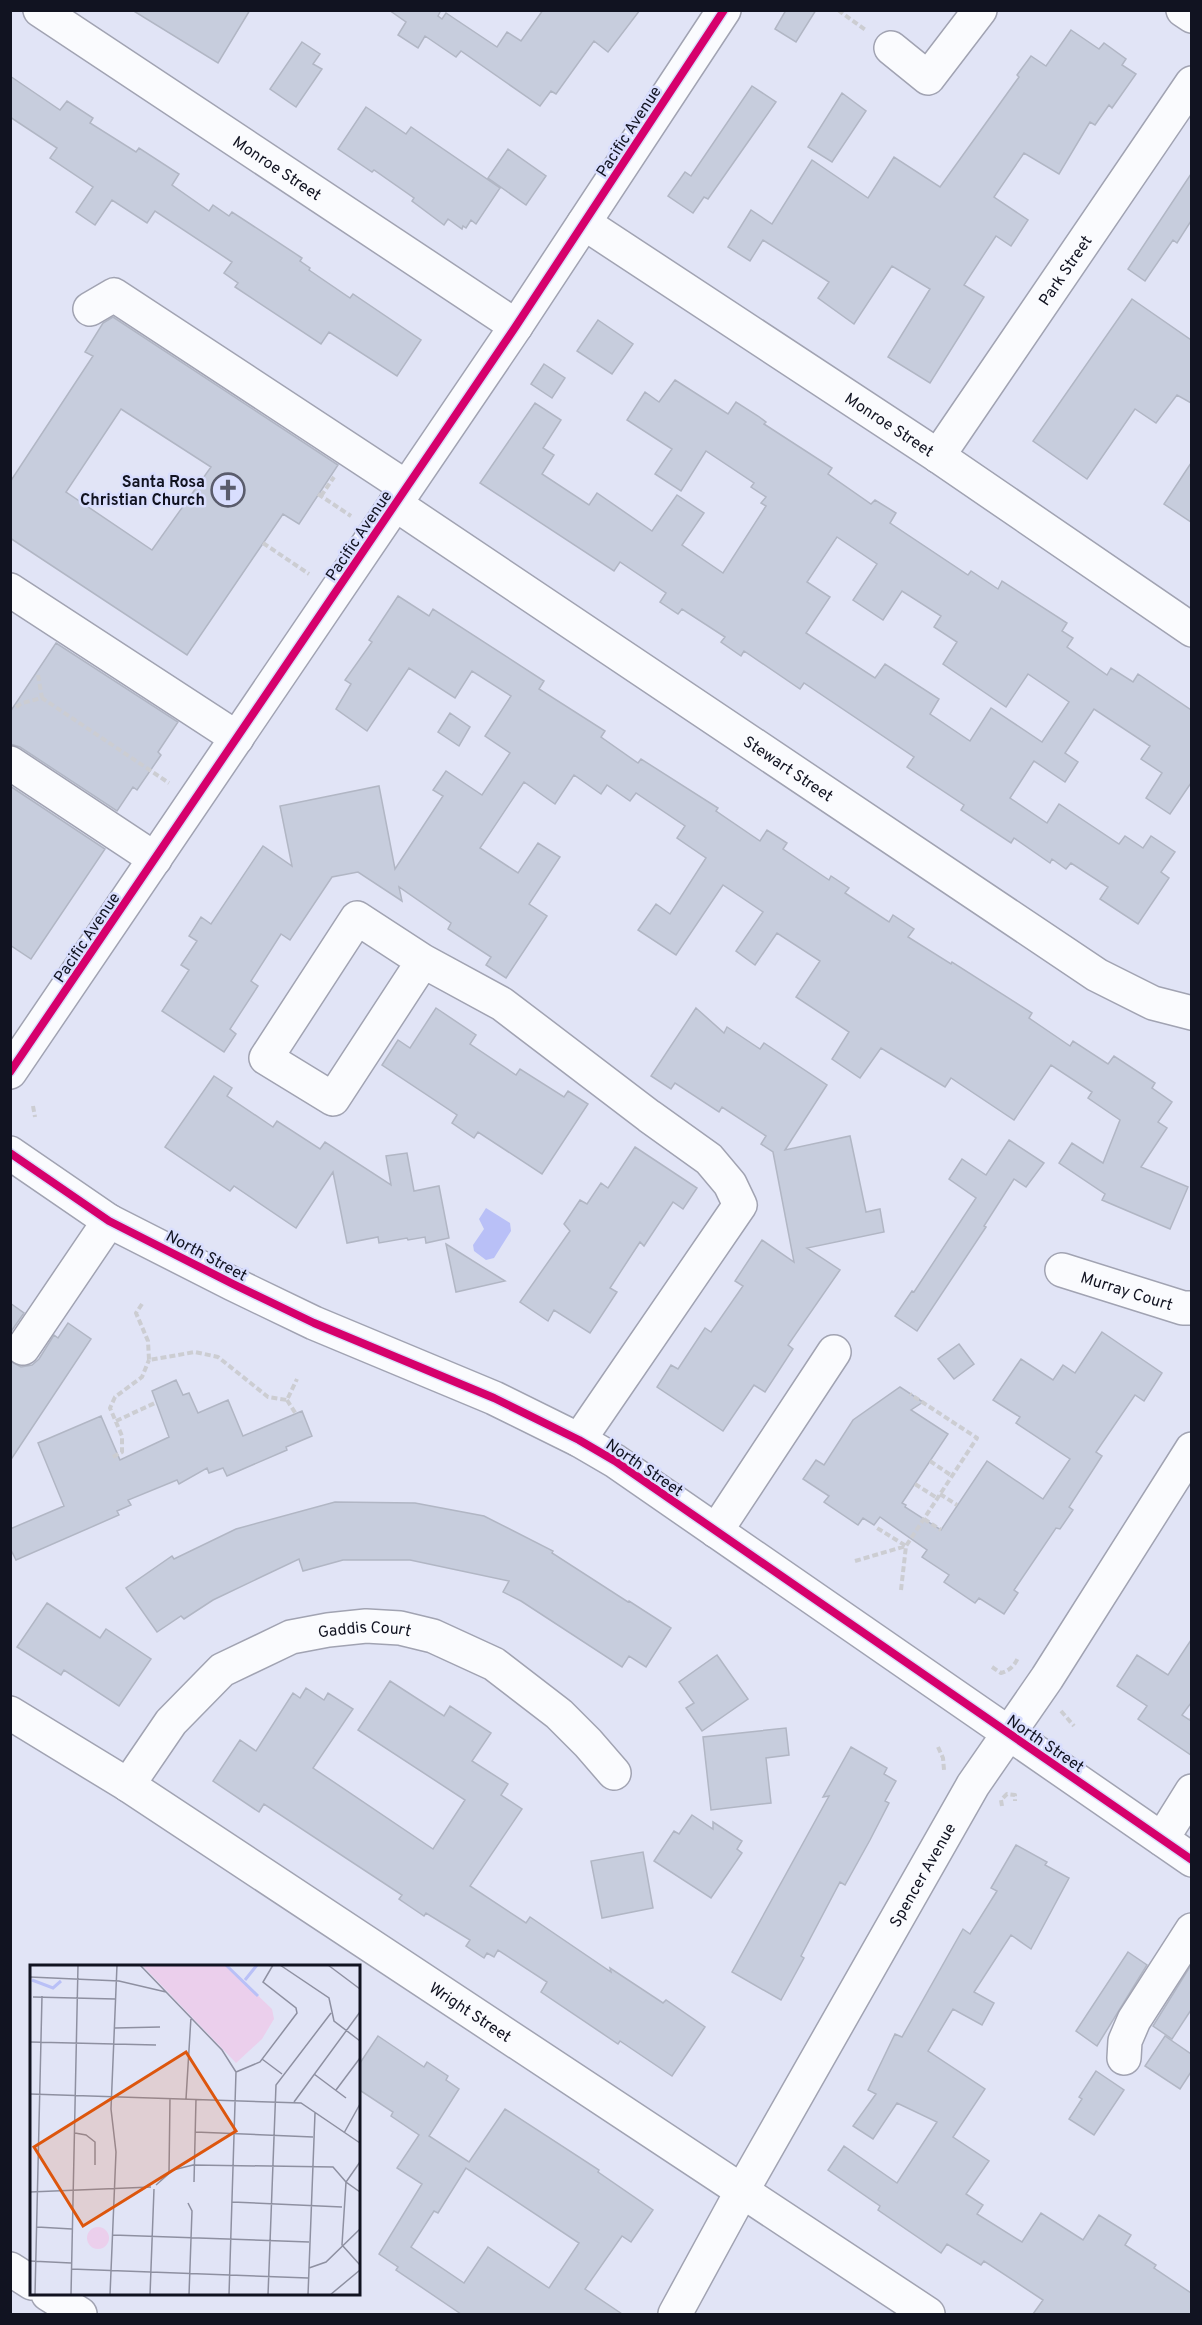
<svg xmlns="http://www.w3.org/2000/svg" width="1202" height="2325" viewBox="0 0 1202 2325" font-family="Overpass,sans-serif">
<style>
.water{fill:#b9c0f7}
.building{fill:#c7cddd;stroke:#b1b6c4;stroke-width:1.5;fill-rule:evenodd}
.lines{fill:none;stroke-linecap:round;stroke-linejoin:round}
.minor-casing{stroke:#a1a3b2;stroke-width:36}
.major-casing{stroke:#a1a3b2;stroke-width:36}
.path{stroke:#cccdd2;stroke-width:4;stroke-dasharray:6 3;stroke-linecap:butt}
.minor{stroke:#fafbfe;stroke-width:33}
.major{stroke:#fafbfe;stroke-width:33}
.cycleway-casing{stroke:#d9defe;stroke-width:11}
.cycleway{stroke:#d6006c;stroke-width:8}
.labels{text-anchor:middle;stroke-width:5;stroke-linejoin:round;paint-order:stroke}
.street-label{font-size:16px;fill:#111321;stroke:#d9defe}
.poi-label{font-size:16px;font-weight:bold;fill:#111321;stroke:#d9defe;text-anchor:end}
.inset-river{fill:none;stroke:#b9c0f7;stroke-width:3}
.inset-road{fill:none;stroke:#8e90a1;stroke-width:1.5}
.view{fill:#dd560d;fill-opacity:0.15;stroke:#dd560d;stroke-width:3}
.inset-edge{fill:none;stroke:#111321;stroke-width:3}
</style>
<rect width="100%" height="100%" fill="#e1e4f6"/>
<path class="water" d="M 486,1208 L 510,1223 L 511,1231 L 494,1258 L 486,1260 L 474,1251 L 473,1245 L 484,1229 L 479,1219 Z"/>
<path class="building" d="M 132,10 L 250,10 L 218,63 Z
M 389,10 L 441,10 L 438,16 L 442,19 L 446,13 L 497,47 L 507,32 L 521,41 L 543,10 L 640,10 L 608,52 L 594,41 L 556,94 L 551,91 L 540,106 L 461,51 L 456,57 L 425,36 L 418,48 L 398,35 L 406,22 Z
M 786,10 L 816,10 L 796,42 L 775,29 Z
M 1071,30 L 1099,49 L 1104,43 L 1126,59 L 1122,65 L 1136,74 L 1112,108 L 1109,105 L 1095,125 L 1090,122 L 1059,174 L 1024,153 L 994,197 L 1028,220 L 1011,246 L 996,236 L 964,285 L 984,297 L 930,383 L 888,357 L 930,289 L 892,266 L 854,324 L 818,298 L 829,282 L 763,240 L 750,261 L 728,247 L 751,210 L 772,224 L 812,160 L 868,198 L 894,157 L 940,187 L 1019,77 L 1017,75 L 1031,56 L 1046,66 Z
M 302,42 L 320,54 L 313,64 L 322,69 L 296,107 L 270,89 Z
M 10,76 L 60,110 L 67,101 L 93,118 L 90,123 L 136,152 L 139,148 L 179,174 L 172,185 L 209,211 L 213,205 L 229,216 L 232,212 L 302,258 L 300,261 L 310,268 L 309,270 L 350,298 L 353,294 L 421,340 L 397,376 L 329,332 L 321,344 L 235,287 L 238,283 L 224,273 L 232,262 L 155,211 L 147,223 L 112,200 L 95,225 L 76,212 L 93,187 L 50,158 L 57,148 L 10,117 Z
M 752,86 L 776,102 L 708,199 L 704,197 L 693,213 L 668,196 L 685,172 L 691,176 Z
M 842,93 L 866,111 L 832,162 L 808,147 Z
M 366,107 L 406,134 L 411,127 L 500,188 L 476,224 L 471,220 L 466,228 L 463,226 L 462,229 L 448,219 L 444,225 L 412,201 L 414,198 L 374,170 L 372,172 L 338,149 Z
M 508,149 L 546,176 L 526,205 L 488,178 Z
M 1191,174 L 1191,221 L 1177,243 L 1173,240 L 1145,281 L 1128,269 Z
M 1132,299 L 1191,340 L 1191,403 L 1177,395 L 1156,423 L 1135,409 L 1087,479 L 1033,441 Z
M 113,317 L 338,465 L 299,524 L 283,514 L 187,655 L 10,538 L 10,482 L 93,356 L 85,352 L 103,323 ZM 121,409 L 211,467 L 152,550 L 66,492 Z
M 598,320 L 633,344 L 612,374 L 577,351 Z
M 544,364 L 565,378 L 552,398 L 531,384 Z
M 675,380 L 728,414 L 736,402 L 758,416 L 766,422 L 764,424 L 832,468 L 828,474 L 871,504 L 875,500 L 896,513 L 890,523 L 968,575 L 971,571 L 998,589 L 1002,581 L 1067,623 L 1062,631 L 1073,638 L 1067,647 L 1107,675 L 1111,668 L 1133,682 L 1138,674 L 1191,710 L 1191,783 L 1170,814 L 1146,798 L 1162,773 L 1141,759 L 1150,746 L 1094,709 L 1065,753 L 1078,762 L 1065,782 L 1034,761 L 1010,798 L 1047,823 L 1059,804 L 1119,844 L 1125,836 L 1143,848 L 1151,836 L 1175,852 L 1161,872 L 1169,878 L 1138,924 L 1100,899 L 1108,887 L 1071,863 L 1066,869 L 1052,859 L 1050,863 L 1014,838 L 1011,843 L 961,810 L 964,805 L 907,767 L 914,757 L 804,683 L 800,689 L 744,651 L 741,656 L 721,642 L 725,637 L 682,609 L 678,614 L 660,602 L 666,593 L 620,562 L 614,571 L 480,483 L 535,403 L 561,420 L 543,448 L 554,455 L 542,474 L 589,505 L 597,493 L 652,531 L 677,495 L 704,513 L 682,545 L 723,573 L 766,506 L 761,503 L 766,497 L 751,487 L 754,483 L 706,451 L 681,491 L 655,474 L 672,449 L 627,420 L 645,392 L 659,402 ZM 837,537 L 877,564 L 853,600 L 883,620 L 902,591 L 941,616 L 934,627 L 957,642 L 943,664 L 1006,707 L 1028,674 L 1069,702 L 1042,742 L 991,708 L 970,741 L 930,714 L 939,699 L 885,664 L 875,678 L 806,633 L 830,597 L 807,582 Z
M 1191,463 L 1191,522 L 1164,504 Z
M 398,596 L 429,616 L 433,609 L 544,681 L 539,689 L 605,731 L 601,737 L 638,763 L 641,759 L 718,808 L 716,811 L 760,841 L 767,830 L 787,843 L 783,849 L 829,880 L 831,876 L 849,888 L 845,893 L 889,922 L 893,915 L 914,929 L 908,937 L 951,964 L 952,962 L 1032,1013 L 1029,1018 L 1070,1046 L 1073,1041 L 1108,1064 L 1114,1056 L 1155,1083 L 1152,1088 L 1172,1102 L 1158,1122 L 1167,1128 L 1141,1167 L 1188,1187 L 1170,1229 L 1102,1200 L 1105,1194 L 1059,1163 L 1072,1143 L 1103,1163 L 1120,1120 L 1088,1098 L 1092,1092 L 1051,1065 L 1014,1120 L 951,1078 L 945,1087 L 881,1048 L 860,1078 L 832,1059 L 849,1032 L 796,997 L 820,961 L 777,933 L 755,965 L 736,951 L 763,912 L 723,885 L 676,955 L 638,930 L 656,904 L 670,914 L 706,858 L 677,838 L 685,826 L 636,793 L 630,801 L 607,785 L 601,794 L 574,775 L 555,804 L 524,782 L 480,848 L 518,873 L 538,843 L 560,857 L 529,904 L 547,916 L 506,978 L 486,965 L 491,957 L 448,929 L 451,923 L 399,887 L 402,901 L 358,872 L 332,877 L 290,940 L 281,934 L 251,981 L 258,986 L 230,1029 L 236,1034 L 224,1052 L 162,1011 L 189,970 L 181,965 L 197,941 L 189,936 L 201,917 L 211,924 L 263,846 L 292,866 L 280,806 L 379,786 L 395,869 L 443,796 L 433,790 L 446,771 L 482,795 L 510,753 L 485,736 L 511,696 L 472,671 L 455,698 L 409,668 L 367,731 L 336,709 L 351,684 L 345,680 L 372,642 L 369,640 Z
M 56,643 L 178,722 L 158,752 L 161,755 L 137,790 L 133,787 L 117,811 L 20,747 L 10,744 L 10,712 Z
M 450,713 L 470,727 L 459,746 L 438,732 Z
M 10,786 L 105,849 L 31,959 L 10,945 Z
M 436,1008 L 476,1035 L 470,1044 L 516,1075 L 520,1069 L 564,1097 L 568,1091 L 588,1104 L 542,1174 L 478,1132 L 474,1138 L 452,1123 L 457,1115 L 382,1065 L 398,1040 L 410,1048 Z
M 696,1008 L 724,1033 L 727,1027 L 760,1049 L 764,1043 L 827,1085 L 785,1150 L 850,1136 L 866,1212 L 880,1209 L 884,1232 L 807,1248 L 840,1270 L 788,1345 L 793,1349 L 765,1392 L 754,1385 L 723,1431 L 657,1387 L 671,1365 L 678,1369 L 705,1328 L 711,1332 L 743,1286 L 735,1281 L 762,1240 L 794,1262 L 773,1152 L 761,1144 L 766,1136 L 722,1107 L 719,1112 L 675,1083 L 671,1089 L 651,1076 Z
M 214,1076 L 232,1088 L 227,1096 L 273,1127 L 277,1121 L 320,1149 L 325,1142 L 391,1185 L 386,1156 L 407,1153 L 414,1191 L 439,1186 L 449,1238 L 426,1243 L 425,1237 L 408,1240 L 407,1238 L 379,1243 L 378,1237 L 347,1243 L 333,1172 L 296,1228 L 234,1186 L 230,1191 L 165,1147 Z
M 1009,1140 L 1044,1163 L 1026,1187 L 1014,1179 L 984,1226 L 986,1227 L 917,1331 L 895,1316 L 912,1291 L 914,1292 L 976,1198 L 949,1179 L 962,1159 L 986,1175 Z
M 635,1147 L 697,1188 L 683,1209 L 673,1202 L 644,1246 L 640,1242 L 610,1288 L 617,1292 L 590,1333 L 554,1310 L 548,1321 L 520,1302 L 570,1231 L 564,1224 L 580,1200 L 587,1204 L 601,1183 L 608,1188 Z
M 446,1244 L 505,1281 L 456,1292 Z
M 10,1303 L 24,1313 L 10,1333 Z
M 68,1323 L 91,1339 L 10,1461 L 10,1361 L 21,1367 L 32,1365 L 39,1359 L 54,1335 L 58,1338 Z
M 1102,1332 L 1162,1373 L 1144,1401 L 1135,1395 L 1096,1452 L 1102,1456 L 1069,1507 L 1073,1510 L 1060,1529 L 1056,1528 L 1014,1590 L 1018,1593 L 1004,1614 L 979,1598 L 975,1603 L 944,1582 L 949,1575 L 922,1557 L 927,1550 L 880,1517 L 874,1525 L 863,1518 L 858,1525 L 824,1502 L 829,1496 L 803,1479 L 816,1460 L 824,1465 L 853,1420 L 900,1387 L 923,1402 L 911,1410 L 948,1434 L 902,1503 L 906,1505 L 905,1507 L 941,1530 L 987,1461 L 1043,1499 L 1070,1459 L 1016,1423 L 1020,1417 L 993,1400 L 1021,1359 L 1053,1380 L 1063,1365 L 1075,1373 Z
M 959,1344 L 974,1364 L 954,1379 L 938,1359 Z
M 176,1380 L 183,1395 L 189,1393 L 198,1413 L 228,1400 L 243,1436 L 302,1411 L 312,1436 L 286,1447 L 287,1450 L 227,1476 L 223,1468 L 209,1473 L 207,1468 L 179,1484 L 177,1480 L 128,1500 L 131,1505 L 117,1511 L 119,1515 L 16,1560 L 10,1548 L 10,1529 L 64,1506 L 38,1443 L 101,1416 L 120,1460 L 169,1437 L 152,1391 Z
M 335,1502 L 415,1503 L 484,1516 L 553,1551 L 552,1553 L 628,1602 L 629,1601 L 671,1628 L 646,1667 L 629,1656 L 622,1667 L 521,1601 L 503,1592 L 509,1581 L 410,1560 L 343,1560 L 303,1571 L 299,1559 L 213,1600 L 184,1619 L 181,1616 L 157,1632 L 126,1588 L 172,1556 L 174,1559 L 236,1529 Z
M 47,1603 L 100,1638 L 106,1629 L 151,1659 L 119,1706 L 64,1670 L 61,1675 L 17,1647 Z
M 1191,1640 L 1191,1703 L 1182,1715 L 1191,1721 L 1191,1755 L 1138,1719 L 1147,1706 L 1117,1686 L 1137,1655 L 1168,1675 Z
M 717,1655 L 748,1699 L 702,1731 L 686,1708 L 694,1703 L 679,1682 Z
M 390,1681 L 444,1716 L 450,1706 L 491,1733 L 472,1761 L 508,1784 L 501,1795 L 522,1809 L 470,1886 L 526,1923 L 530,1917 L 611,1972 L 610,1968 L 663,2003 L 666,2000 L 705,2027 L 672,2076 L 620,2041 L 618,2044 L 541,1992 L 547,1982 L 498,1950 L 494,1957 L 487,1953 L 484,1958 L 466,1946 L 470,1940 L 426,1913 L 424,1916 L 399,1899 L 402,1895 L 264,1804 L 259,1812 L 213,1781 L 240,1740 L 256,1751 L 293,1693 L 300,1698 L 306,1688 L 324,1700 L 328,1693 L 353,1709 L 313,1768 L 433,1849 L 465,1800 L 358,1730 Z
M 786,1728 L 789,1755 L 766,1758 L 771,1803 L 711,1810 L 703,1737 Z
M 851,1747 L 887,1768 L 884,1774 L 896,1781 L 885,1801 L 889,1803 L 870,1840 L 845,1885 L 840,1882 L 801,1956 L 804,1958 L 781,2000 L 732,1972 L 829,1796 L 823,1797 Z
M 692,1815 L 713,1829 L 713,1822 L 742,1841 L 737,1849 L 742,1853 L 711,1898 L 654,1861 L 674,1831 L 679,1834 Z
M 1016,1845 L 1047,1862 L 1045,1865 L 1069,1878 L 1031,1949 L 1011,1935 L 974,1992 L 994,2003 L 982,2025 L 953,2009 L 928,2051 L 985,2089 L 953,2137 L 989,2161 L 966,2194 L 983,2205 L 977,2214 L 1022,2242 L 1041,2213 L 1083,2240 L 1099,2215 L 1131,2235 L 1125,2245 L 1156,2265 L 1154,2268 L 1191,2293 L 1191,2314 L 1033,2314 L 1043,2300 L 984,2261 L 981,2265 L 947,2244 L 941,2253 L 878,2210 L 880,2206 L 828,2170 L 844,2146 L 897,2183 L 937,2122 L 897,2103 L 873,2139 L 853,2126 L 876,2094 L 868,2090 L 895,2034 L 902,2037 L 963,1929 L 970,1934 L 997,1891 L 991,1888 Z
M 643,1852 L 653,1908 L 602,1918 L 591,1861 Z
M 1128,1952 L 1147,1965 L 1097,2046 L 1076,2031 Z
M 1191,1965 L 1191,2010 L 1172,2039 L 1153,2026 Z
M 378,2036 L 424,2067 L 427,2062 L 448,2076 L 446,2080 L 459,2089 L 429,2136 L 469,2162 L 505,2109 L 599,2170 L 598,2172 L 653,2210 L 631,2242 L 622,2236 L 585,2289 L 622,2314 L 461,2314 L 396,2270 L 398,2267 L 379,2254 L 422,2184 L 397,2168 L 419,2135 L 391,2116 L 393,2112 L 358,2089 L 358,2066 ZM 466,2168 L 579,2243 L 549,2288 L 488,2247 L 464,2283 L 411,2247 L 434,2211 L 438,2213 Z
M 1165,2036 L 1191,2054 L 1191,2072 L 1180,2089 L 1145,2066 Z
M 1096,2071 L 1124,2090 L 1094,2135 L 1069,2119 L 1082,2099 L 1079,2097 Z"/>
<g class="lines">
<defs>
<g id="minor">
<path id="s1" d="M 40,10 L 516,326"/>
<path d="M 1183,10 L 1192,16"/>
<path d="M 891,48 L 928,78 L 980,10"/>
<path id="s2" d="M 584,223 L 938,456 L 1192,630"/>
<path d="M 90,309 L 114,295 L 406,487"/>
<path id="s3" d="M 938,456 L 1192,83"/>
<path id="s4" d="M 395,504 L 1097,975 L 1153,1003 L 1192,1013"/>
<path d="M 10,590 L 237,738"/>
<path d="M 10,763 L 155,859"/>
<path d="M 423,961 L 333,1099 L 266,1058 L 357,918 L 423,961 L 502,1004 L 649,1116 L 709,1159 L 730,1184 L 740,1205 L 579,1440"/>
<path d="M 10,1072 L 516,326 L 724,10"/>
<path id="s5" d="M 1062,1270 L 1183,1308 L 1192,1308"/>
<path d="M 23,1348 L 109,1221"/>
<path d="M 716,1531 L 834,1352"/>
<path id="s6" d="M 10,1713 L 128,1785 L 928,2314"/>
<path id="s7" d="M 128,1785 L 171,1722 L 222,1670 L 291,1637 L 328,1630 L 366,1626 L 400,1628 L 433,1636 L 494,1664 L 559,1714 L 588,1743 L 614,1773"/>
<path d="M 1162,1839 L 1192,1791"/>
<path d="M 1124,2058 L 1125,2041 L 1134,2020 L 1192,1930"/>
<path d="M 10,2269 L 32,2283"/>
<path d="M 48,2294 L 80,2314"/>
<path id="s8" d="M 675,2314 L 742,2191 L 973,1785 L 1047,1678 L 1192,1449"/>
</g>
<path id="major" d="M 10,1153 L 109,1221 L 233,1284 L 314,1323 L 494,1398 L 579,1440 L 615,1461 L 1192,1860"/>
</defs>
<use href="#minor" class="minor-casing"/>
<use href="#major" class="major-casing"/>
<path class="path" d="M 838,10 L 867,31
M 318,494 L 351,516
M 321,496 L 334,477
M 263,543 L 309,574
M 38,675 L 42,698
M 16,707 L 22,703 L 42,698 L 169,783
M 33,1106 L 35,1117
M 142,1304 L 136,1313 L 148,1341 L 149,1360 L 195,1352 L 218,1357 L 268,1397 L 287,1400 L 297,1379
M 287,1400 L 296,1414
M 116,1421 L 157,1402
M 113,1457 L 122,1452 L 122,1436 L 110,1408 L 115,1397 L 142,1377 L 149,1360
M 930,1461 L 952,1476
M 915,1484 L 937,1498
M 940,1494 L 957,1505
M 924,1519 L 941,1530
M 855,1561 L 906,1546 L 877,1528
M 901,1590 L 906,1546 L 977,1438 L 910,1394
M 992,1667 L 1001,1673 C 1009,1671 1014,1666 1018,1658
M 1061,1711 L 1074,1726
M 1190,1720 L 1192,1719
M 938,1747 L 943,1758 L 944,1770
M 1002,1806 L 1001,1800 L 1007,1794 L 1015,1795 L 1015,1801"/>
<use href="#minor" class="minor"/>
<use href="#major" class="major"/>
<defs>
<path id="cycleway" d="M 10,1072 L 516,326 L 724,10
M 10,1153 L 109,1221 L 233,1284 L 314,1323 L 494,1398 L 579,1440 L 615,1461 L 1192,1860"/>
</defs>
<use href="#cycleway" class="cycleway-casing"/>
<use href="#cycleway" class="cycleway"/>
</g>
<defs>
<symbol id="church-ring" viewBox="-11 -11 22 22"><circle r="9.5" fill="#d9defe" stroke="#5a5c6c" stroke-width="1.5"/><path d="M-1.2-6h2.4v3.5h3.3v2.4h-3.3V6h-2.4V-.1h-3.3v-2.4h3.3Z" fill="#5a5c6c"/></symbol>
</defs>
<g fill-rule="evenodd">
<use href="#church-ring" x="209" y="471" width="38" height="38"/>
</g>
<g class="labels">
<g class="street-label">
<text transform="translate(628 131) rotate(-57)" y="6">Pacific Avenue</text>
<text dy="6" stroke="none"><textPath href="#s1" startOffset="285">Monroe Street</textPath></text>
<text dy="6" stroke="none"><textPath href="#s3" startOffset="225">Park Street</textPath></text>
<text dy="6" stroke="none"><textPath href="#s2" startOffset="366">Monroe Street</textPath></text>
<text transform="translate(358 535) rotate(-56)" y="6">Pacific Avenue</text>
<text dy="6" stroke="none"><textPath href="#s4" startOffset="474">Stewart Street</textPath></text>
<text transform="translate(86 937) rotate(-56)" y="6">Pacific Avenue</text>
<text transform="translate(207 1255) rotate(28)" y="6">North Street</text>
<text dy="6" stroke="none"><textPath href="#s5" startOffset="68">Murray Court</textPath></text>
<text transform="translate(645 1467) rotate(34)" y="6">North Street</text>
<text dy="6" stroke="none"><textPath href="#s7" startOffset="300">Gaddis Court</textPath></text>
<text transform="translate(1046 1743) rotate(34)" y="6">North Street</text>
<text dy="6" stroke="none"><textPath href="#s8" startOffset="504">Spencer Avenue</textPath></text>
<text dy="6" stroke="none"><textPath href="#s6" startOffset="549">Wright Street</textPath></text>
</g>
<g class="poi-label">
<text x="205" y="487">Santa Rosa<tspan x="205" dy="18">Christian Church</tspan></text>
</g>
</g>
<g transform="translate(30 1965)">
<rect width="330" height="330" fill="#e1e4f6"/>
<path d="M 112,0 L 196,0 L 242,44 L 244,54 L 232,74 L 206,98 ZM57 273a11 11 0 1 1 22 0a11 11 0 1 1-22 0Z" fill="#ebcfec"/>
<path class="inset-river" d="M 196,0 L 228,31M 2,15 L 23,23 L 31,16M 215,15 L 227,0"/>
<path class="inset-road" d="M 110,0 L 192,85 L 206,107 L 199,330M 250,0 L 299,33 L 304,56 L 330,76M 298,0 L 330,24M 0,12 L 89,16 L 136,27M 3,32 L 85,34M 85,63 L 130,62M 0,77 L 126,80M 232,94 L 252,109M 206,107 L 230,97 L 267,48 L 266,43 L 233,17 L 243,0M 284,109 L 316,133M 306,125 L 330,93M 0,129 L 271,138 L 330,178M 156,134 L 161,52M 264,137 L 330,47M 165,167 L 283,172M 45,168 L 56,170 L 65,177 L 65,200M 314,168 L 330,139M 330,197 L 316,217 L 330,227M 139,208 L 140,133M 164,217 L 166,134M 126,220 L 143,205 L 163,200 L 303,202 L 316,217 L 312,280 L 330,300M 0,227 L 121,222M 202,237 L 312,242M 158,238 L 162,246 L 159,330M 7,262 L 42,264M 83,270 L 279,277M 0,296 L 41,298M 279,303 L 296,297 L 330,264M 41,304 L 278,313M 5,330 L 12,31M 41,330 L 48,0M 80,330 L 86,187 L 81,144 L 87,0M 120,330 L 124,224M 238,330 L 246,120 L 301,48M 278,330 L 285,148M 300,330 L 330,305"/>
<path class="view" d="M 156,87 L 206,166 L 53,261 L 4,182 Z"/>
<rect width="330" height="330" class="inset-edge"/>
</g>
<rect width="1202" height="2325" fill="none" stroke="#111321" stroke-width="24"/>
</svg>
